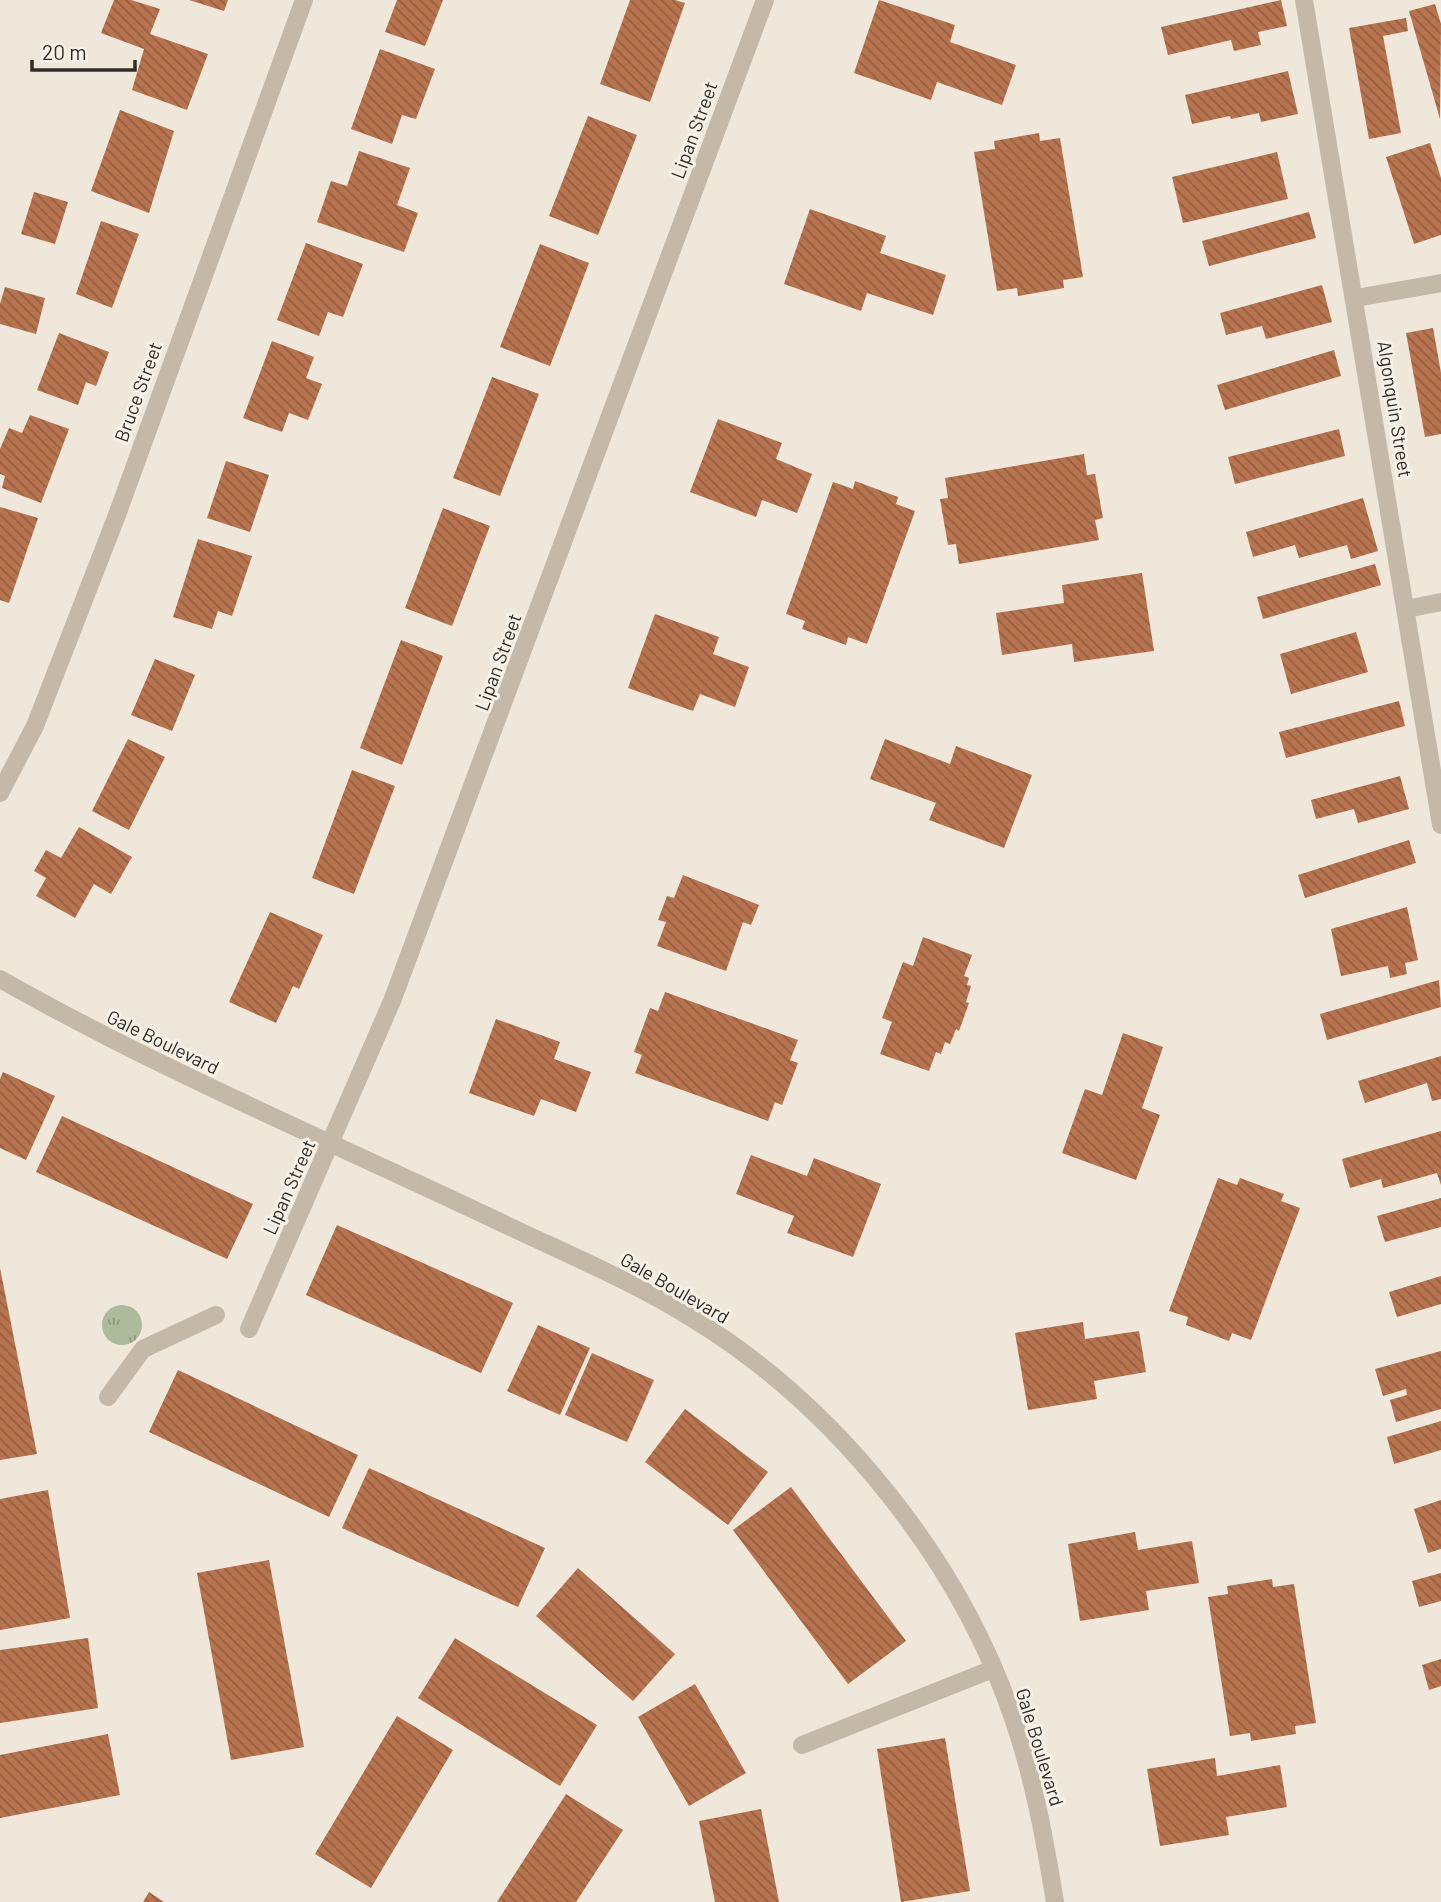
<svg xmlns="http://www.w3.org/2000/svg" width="1441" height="1902" viewBox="0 0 1441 1902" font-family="Barlow,sans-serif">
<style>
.grass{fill:url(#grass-tufts)}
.building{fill:url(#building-back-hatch)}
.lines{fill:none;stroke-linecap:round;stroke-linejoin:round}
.minor{stroke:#c4b8a8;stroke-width:18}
.labels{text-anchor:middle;stroke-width:6;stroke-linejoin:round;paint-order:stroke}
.street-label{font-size:19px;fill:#322c27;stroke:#f6f1e6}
</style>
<defs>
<pattern id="grass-tufts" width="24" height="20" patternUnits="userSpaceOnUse" patternTransform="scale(1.75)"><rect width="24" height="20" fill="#adbb9c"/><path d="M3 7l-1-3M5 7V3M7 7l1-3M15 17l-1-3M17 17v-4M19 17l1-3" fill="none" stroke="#8d987f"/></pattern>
<pattern id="building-back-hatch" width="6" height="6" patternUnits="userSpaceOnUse" patternTransform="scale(1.75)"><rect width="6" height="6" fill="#b7744f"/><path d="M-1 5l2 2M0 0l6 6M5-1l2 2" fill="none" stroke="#955f42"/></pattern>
</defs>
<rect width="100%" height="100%" fill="#eee7da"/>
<path class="grass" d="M102 1325a20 20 0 1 1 40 0a20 20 0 1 1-40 0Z"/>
<path class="building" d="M 114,0 L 131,0 L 160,9 L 150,34 L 208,54 L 187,110 L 132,90 L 144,49 L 101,33 Z
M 189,0 L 228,0 L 224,11 Z
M 397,0 L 443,0 L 425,46 L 385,32 Z
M 630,0 L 675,0 L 685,3 L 650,102 L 600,84 Z
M 879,0 L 955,25 L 950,42 L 1016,65 L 1002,105 L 937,82 L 931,100 L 854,73 Z
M 1281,0 L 1287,26 L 1258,32 L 1261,45 L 1234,51 L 1231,40 L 1168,55 L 1161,27 Z
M 1435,4 L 1441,24 L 1440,119 L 1409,11 Z
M 1406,18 L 1408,31 L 1383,36 L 1401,133 L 1369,139 L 1349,28 Z
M 380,49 L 435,69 L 416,119 L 402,115 L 392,144 L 351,129 Z
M 1288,71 L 1298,114 L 1261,122 L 1259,113 L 1231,119 L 1230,116 L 1192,124 L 1185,95 Z
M 120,110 L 174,131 L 149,213 L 91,191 Z
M 588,116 L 637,135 L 598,235 L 549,216 Z
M 1039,133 L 1040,141 L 1060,138 L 1083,277 L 1063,280 L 1064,288 L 1018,296 L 1017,288 L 997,291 L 974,152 L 995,149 L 994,141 Z
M 1430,143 L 1441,178 L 1441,235 L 1414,244 L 1386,157 Z
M 359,151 L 410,168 L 397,205 L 418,213 L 404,252 L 317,222 L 331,181 L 347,186 Z
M 1277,152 L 1288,199 L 1183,223 L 1172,177 Z
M 34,192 L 68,202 L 55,244 L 21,234 Z
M 810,209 L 886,236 L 880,253 L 946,275 L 933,315 L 867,293 L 861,311 L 784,284 Z
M 1309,212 L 1316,238 L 1209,266 L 1202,241 Z
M 101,221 L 139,234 L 112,308 L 76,294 Z
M 306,243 L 363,264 L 343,317 L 328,312 L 319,336 L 277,320 Z
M 540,244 L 589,263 L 550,366 L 500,347 Z
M 1322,285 L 1332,322 L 1266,339 L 1262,326 L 1226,335 L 1220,313 Z
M 5,287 L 45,298 L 36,334 L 0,324 L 0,304 Z
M 1433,328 L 1441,373 L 1441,434 L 1425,437 L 1406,333 Z
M 59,333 L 109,352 L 96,386 L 86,382 L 78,405 L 37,390 Z
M 272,341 L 314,357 L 306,378 L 322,384 L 308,420 L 289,413 L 282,432 L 243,418 Z
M 1334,350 L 1341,376 L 1225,410 L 1217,385 Z
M 492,377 L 539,394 L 500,496 L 453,478 Z
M 30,415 L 69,429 L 41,503 L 2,488 L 5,476 L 0,474 L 0,449 L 9,428 L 22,433 Z
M 718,419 L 782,443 L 776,459 L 812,474 L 797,513 L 762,500 L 756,517 L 690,492 Z
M 1339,429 L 1345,456 L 1235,484 L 1228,457 Z
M 1084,454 L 1087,475 L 1095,474 L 1103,518 L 1095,520 L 1099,540 L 959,564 L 956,544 L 948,545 L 940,499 L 948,498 L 945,478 Z
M 226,461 L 269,475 L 250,532 L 207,518 Z
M 855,481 L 898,497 L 896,504 L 915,511 L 867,644 L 848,637 L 846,645 L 802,629 L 805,621 L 786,614 L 833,482 L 853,489 Z
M 1363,498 L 1378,551 L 1351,559 L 1347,545 L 1299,558 L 1295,545 L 1253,557 L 1246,532 Z
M 0,507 L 38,518 L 9,603 L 0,600 Z
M 443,508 L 490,526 L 452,626 L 405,608 Z
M 198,539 L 252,556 L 232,616 L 218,611 L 212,629 L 173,617 Z
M 1375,564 L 1381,585 L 1263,619 L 1257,597 Z
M 1142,573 L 1154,651 L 1074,662 L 1072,644 L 1002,655 L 996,613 L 1064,603 L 1062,585 Z
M 655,614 L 719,637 L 713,654 L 749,667 L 735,707 L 700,694 L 693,711 L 628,688 Z
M 1356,632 L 1368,672 L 1291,694 L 1280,654 Z
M 401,640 L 443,656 L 402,765 L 360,748 Z
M 155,659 L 195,675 L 172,731 L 131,715 Z
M 1399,701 L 1405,726 L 1286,758 L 1279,732 Z
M 128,739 L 165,757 L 129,830 L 92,811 Z
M 885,739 L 950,764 L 956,746 L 1032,775 L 1004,848 L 929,820 L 936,803 L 870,779 Z
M 352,770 L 395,786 L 354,894 L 312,878 Z
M 1400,776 L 1409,809 L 1358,823 L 1354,809 L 1316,819 L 1311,800 Z
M 79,827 L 132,857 L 111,894 L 94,884 L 75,918 L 36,896 L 46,878 L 34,871 L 46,850 L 61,858 Z
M 1409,840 L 1416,863 L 1305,898 L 1298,875 Z
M 683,875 L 759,905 L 751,925 L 743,922 L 726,971 L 657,946 L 666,922 L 658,920 L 667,896 L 674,898 Z
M 1407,907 L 1418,960 L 1405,963 L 1407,974 L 1390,978 L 1388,966 L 1341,976 L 1331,929 Z
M 270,912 L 323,935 L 299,989 L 293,986 L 276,1023 L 229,1002 Z
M 923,937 L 972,955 L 964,976 L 969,978 L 967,985 L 971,986 L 966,1002 L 969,1003 L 959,1031 L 956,1029 L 950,1044 L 945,1042 L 941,1054 L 936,1052 L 929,1071 L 880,1054 L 892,1022 L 882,1018 L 903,962 L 913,966 Z
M 1439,980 L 1441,1007 L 1327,1040 L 1320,1014 Z
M 665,992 L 798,1040 L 790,1060 L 798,1063 L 782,1105 L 775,1102 L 768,1121 L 635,1073 L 642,1055 L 634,1052 L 650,1008 L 658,1011 Z
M 496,1019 L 560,1042 L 554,1059 L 591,1072 L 576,1112 L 541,1099 L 534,1116 L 469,1093 Z
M 1123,1033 L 1163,1047 L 1142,1108 L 1160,1115 L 1136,1180 L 1062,1153 L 1085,1089 L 1102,1095 Z
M 1441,1056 L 1441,1099 L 1432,1101 L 1427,1083 L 1365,1103 L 1358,1081 Z
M 3,1072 L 55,1096 L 26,1160 L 0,1148 L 0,1079 Z
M 62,1116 L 253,1204 L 227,1259 L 36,1172 Z
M 1441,1131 L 1441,1185 L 1437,1173 L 1383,1188 L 1381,1179 L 1350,1188 L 1342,1159 Z
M 751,1155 L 807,1176 L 814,1158 L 881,1184 L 853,1257 L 787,1233 L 794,1216 L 736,1194 Z
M 1218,1178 L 1237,1185 L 1240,1178 L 1284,1194 L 1281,1201 L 1300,1208 L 1251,1340 L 1232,1333 L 1229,1341 L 1186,1325 L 1188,1317 L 1169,1311 Z
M 1441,1198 L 1441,1227 L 1385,1242 L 1377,1216 Z
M 337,1225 L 513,1303 L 481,1373 L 306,1295 Z
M 0,1268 L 37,1454 L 0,1460 Z
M 1441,1276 L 1441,1304 L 1397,1317 L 1389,1292 Z
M 1083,1322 L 1085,1339 L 1139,1331 L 1146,1372 L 1094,1381 L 1097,1399 L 1028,1410 L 1015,1333 Z
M 538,1325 L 590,1348 L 560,1415 L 507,1391 Z
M 1441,1351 L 1441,1409 L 1396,1422 L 1390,1400 L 1407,1395 L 1406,1389 L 1383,1396 L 1375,1369 Z
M 592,1353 L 654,1380 L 627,1442 L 565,1415 Z
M 178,1370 L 358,1455 L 329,1517 L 149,1432 Z
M 685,1409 L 768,1472 L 728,1525 L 645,1462 Z
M 1441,1421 L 1441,1450 L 1394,1464 L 1387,1437 Z
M 369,1468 L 545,1548 L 518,1607 L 342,1528 Z
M 791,1487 L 906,1641 L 848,1684 L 733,1530 Z
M 48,1490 L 70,1618 L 0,1630 L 0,1499 Z
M 1441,1500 L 1441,1549 L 1428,1553 L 1414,1509 Z
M 1135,1532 L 1138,1550 L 1192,1541 L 1199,1583 L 1146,1591 L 1149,1610 L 1080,1621 L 1068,1544 Z
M 269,1560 L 304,1747 L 231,1760 L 197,1573 Z
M 578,1568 L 675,1654 L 633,1701 L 536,1616 Z
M 1441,1573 L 1441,1601 L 1419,1607 L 1412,1581 Z
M 1272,1579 L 1273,1587 L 1294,1584 L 1316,1723 L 1295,1726 L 1296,1734 L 1251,1741 L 1250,1733 L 1230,1736 L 1208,1597 L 1228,1594 L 1227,1586 Z
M 88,1638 L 98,1708 L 0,1723 L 0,1650 Z
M 455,1638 L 597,1725 L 560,1786 L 418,1698 Z
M 1441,1659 L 1441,1686 L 1429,1690 L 1422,1665 Z
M 695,1684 L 746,1773 L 689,1806 L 638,1717 Z
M 397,1716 L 453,1750 L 371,1888 L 315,1854 Z
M 108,1734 L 120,1795 L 0,1818 L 0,1755 Z
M 945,1738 L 970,1891 L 901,1902 L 877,1749 Z
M 1215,1758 L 1217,1776 L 1280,1765 L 1287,1807 L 1226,1817 L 1229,1835 L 1160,1846 L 1147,1769 Z
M 566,1794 L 623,1830 L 576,1902 L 497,1902 Z
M 761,1809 L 779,1902 L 715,1902 L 699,1821 Z
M 149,1892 L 164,1902 L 143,1902 Z"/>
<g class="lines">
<path class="minor" d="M 1304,0 L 1441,825
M 1356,298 L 1441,283
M 1406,609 L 1441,602
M 0,793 L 35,726 L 117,515 L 304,0
M 0,979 C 162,1071 334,1143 502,1223 C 567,1254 634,1282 695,1320 C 838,1408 961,1562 1014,1721 C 1034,1780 1045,1841 1055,1902
M 249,1329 L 392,1001 L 765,0
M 108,1397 L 143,1349 L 216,1315
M 802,1745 L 993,1669"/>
</g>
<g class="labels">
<g class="street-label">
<text transform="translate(694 130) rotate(-70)" y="7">Lipan Street</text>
<text transform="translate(138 392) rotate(-70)" y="7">Bruce Street</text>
<text transform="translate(1395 409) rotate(81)" y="7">Algonquin Street</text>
<text transform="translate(498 662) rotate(-70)" y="7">Lipan Street</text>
<text transform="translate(163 1042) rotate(26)" y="7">Gale Boulevard</text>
<text transform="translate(289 1187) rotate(-66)" y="7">Lipan Street</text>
<text transform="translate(675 1288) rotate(30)" y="7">Gale Boulevard</text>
<text transform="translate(1040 1747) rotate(73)" y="7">Gale Boulevard</text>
</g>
</g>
<path d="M32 60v10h103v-10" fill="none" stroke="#322c27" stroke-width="3.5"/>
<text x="42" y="60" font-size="21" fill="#322c27" stroke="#f6f1e6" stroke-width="5" paint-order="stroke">20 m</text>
</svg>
